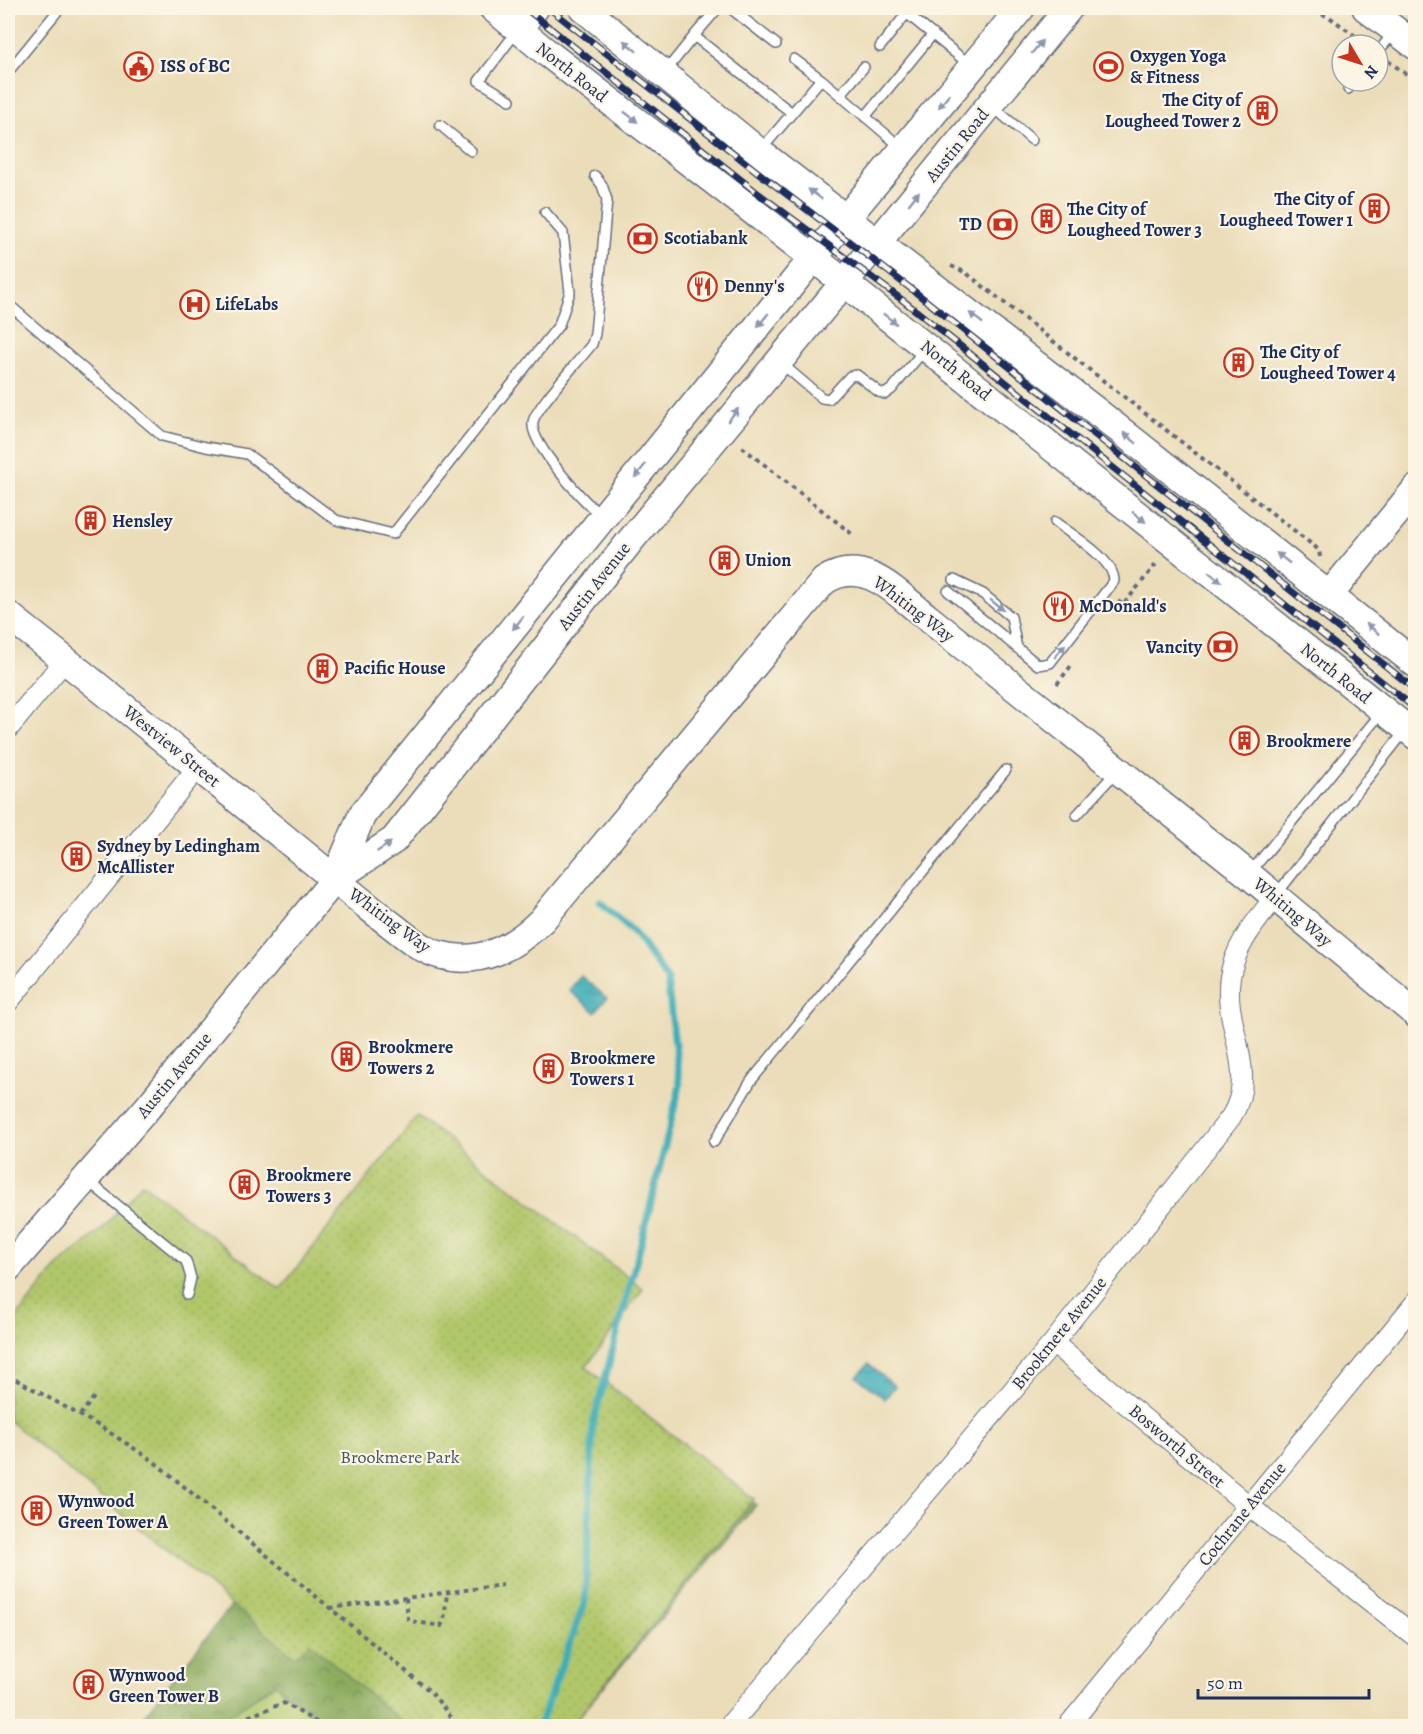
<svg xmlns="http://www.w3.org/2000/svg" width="1423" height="1734" viewBox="0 0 1423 1734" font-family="Alegreya,serif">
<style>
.green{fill:#b1c76b;stroke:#667b64;stroke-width:1.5}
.forest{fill:url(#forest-crowns);stroke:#546e5e;stroke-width:1.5}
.park{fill:url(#park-dots);stroke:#667b64;stroke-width:1.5}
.water{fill:url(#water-ripples);stroke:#2c6e8b;stroke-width:1.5}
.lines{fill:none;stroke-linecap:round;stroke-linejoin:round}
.stream{stroke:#3dadb8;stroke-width:7}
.lane-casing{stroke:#646c7e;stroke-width:12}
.street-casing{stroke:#646c7e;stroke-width:22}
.secondary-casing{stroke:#646c7e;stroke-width:30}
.path{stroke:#646c7e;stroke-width:4;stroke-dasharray:4.5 4.5;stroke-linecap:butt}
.lane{stroke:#fff;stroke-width:9}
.street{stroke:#fff;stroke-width:20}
.secondary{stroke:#fff;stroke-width:27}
.rail-casing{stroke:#1b2f5e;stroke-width:7}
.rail{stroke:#fcf5e5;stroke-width:4.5;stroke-dasharray:14;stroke-linecap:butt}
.oneway{fill:#8d97ae}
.labels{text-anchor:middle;stroke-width:4.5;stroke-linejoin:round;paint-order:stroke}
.poi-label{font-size:18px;font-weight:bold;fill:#1b2f5e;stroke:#fcf5e5;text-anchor:start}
.street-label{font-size:18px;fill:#1b2f5e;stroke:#fcf5e5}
.park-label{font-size:18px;fill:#405561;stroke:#fcf5e5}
</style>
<defs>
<pattern id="forest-crowns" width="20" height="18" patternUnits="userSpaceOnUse" patternTransform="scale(1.5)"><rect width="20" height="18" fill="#8cac5f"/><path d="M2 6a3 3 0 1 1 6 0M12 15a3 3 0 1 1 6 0" fill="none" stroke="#728c52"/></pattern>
<pattern id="park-dots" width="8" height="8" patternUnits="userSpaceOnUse" patternTransform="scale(1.5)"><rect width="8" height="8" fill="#b1c76b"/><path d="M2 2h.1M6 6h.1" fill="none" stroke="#98ab5f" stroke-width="1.8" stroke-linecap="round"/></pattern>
<pattern id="water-ripples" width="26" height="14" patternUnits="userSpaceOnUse" patternTransform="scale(1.5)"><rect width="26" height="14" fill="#3dadb8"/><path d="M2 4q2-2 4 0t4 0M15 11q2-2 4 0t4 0" fill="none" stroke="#328d99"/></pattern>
</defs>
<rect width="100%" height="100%" fill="#fcf5e5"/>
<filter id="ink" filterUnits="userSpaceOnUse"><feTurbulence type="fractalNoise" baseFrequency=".0167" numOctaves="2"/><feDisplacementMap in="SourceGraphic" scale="12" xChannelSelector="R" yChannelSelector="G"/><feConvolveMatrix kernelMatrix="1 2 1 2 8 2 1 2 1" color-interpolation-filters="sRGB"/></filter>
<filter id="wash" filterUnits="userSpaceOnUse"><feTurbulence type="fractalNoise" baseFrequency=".008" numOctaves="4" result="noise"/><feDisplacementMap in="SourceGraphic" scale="24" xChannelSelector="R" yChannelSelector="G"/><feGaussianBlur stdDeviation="1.35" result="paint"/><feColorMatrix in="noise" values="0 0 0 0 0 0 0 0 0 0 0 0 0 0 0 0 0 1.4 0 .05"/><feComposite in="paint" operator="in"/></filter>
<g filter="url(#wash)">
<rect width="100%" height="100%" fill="#ebddb9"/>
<path class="green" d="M 310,1643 L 406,1726 L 213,1726 L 255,1696 Z"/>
<path class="forest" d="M 597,1381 L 756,1505 L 571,1726 L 326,1726 L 275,1684 L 213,1726 L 136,1726 L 234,1602 Z"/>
<path class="park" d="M 417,1116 L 643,1289 L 586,1367 L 754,1499 L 571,1726 L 406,1726 L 310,1643 L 295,1657 L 8,1420 L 8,1328 L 56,1268 L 104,1227 L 142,1183 L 280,1289 Z"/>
<path class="water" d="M 581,976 L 607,998 L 595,1012 L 569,990 Z
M 868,1364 L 895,1386 L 885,1399 L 857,1377 Z"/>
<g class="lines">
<path class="stream" d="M 539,1726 L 585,1602 L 593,1424 L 639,1251 L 680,1085 L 667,979 L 634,932 L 600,902"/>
</g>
</g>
<g filter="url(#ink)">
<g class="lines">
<defs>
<path id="lane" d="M 718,8 L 694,36 L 792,113
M 730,8 L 776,44
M 900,8 L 970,65
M 880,47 L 907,13
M 1378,52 L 1394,32
M 794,59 L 821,79
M 8,72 L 60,8
M 665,72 L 694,36
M 1348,89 L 1355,81
M 841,94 L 864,67
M 510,100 L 479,81 L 517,31
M 992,106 L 1032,140
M 865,117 L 933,34
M 440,125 L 471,151
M 760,151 L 821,79 L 902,148
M 595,176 L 602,185 L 607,200 L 595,334 L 592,344 C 581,359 535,408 533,422 C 529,443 584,501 600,515
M 8,304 L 162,436 L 206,447 L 247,454 L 336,520 L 393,534 L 559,325 L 570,292 L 563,233 L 545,212
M 781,363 L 822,398 L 829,399 L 850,376 L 857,375 L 879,392 L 885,394 L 892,389 L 925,349
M 954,580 L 983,594 L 1011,617 L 1017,648
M 948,591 L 1038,665 L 1050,663 L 1114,581 C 1114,559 1072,535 1055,522
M 1077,815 L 1115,773
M 1249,874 L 1381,713
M 1276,895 L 1405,731
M 714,1142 L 751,1081 L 1006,770
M 88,1181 L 186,1261 L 191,1278 L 187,1295"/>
<path id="street" d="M 8,729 L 65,660
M 8,1002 L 198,767
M 1053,1343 L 1249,1506 L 1416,1637
M 729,1726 L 1053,1343 L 1231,1117 C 1260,1071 1222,1026 1230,977 C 1235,945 1256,922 1275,897
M 1068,1726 L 1416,1302"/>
<path id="secondary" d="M 493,8 L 546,52 L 797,245 L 1416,736
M 583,8 L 759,152 L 1092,408 L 1416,664
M 1366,8 L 1416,46
M 518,29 L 535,8
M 1330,594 L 1416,489
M 8,615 C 109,694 209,776 309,858 C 337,881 365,905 394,927 C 408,938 422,950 440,955 C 480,966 515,947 542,920 L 824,581 C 864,554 897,594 928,618 L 1249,875 L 1416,1014
M 335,879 L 394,840 L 631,540 L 877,243 L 1069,8
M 8,1268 L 149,1106 L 335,879 L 362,815 L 813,258 L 1021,8"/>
</defs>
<use href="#lane" class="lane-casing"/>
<use href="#street" class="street-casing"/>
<use href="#secondary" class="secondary-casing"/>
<path class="path" d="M 1305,8 L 1309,11 L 1328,16 L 1365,43
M 1388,61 L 1416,81
M 951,266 L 965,272 L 1319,550 L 1320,557
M 742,447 L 852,534
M 1118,601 L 1123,605 L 1158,562
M 1057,684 L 1071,666 L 1069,664
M 8,1375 L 101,1427 L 152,1460 L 431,1692 L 458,1726
M 80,1415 L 95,1396
M 406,1598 L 408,1618 L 410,1621 L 441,1626 L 444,1620 L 447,1593
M 330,1608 L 503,1585
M 223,1726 L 284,1703 L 323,1726"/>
<use href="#lane" class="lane"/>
<use href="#street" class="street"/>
<use href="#secondary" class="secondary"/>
<defs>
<path id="rail" d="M 525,8 L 755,191 L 905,302 L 1416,709
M 549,8 L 764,177 L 914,291 L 1416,690"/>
</defs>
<use href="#rail" class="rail-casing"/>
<use href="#rail" class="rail"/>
</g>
<defs><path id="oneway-solid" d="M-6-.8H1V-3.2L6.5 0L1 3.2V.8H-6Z" transform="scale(1.5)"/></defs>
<g class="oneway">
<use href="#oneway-solid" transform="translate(630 46) rotate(-141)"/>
<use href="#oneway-solid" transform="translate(1037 47) rotate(-51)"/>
<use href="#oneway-solid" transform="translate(944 101) rotate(129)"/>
<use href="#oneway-solid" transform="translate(631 117) rotate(38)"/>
<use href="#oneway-solid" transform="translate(815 194) rotate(-143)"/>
<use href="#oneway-solid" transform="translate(914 198) rotate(-51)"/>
<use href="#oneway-solid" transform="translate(976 318) rotate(-142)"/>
<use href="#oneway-solid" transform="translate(890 319) rotate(38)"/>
<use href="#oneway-solid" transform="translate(763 320) rotate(129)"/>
<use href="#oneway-solid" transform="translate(733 415) rotate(-51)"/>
<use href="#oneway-solid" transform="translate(1130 438) rotate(-141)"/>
<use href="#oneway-solid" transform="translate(640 471) rotate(129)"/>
<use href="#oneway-solid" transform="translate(1139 517) rotate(38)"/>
<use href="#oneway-solid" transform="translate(1283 558) rotate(-142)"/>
<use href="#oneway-solid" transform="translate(1215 577) rotate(39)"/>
<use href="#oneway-solid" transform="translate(997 605) rotate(39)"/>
<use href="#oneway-solid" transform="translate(518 623) rotate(129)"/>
<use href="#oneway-solid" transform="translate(1373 629) rotate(-141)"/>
<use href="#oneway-solid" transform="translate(1060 651) rotate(-51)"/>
<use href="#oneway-solid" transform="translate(384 847) rotate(-34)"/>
</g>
</g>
<defs>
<symbol id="civic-ring" viewBox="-11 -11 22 22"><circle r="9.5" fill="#fcf5e5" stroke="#c8321e" stroke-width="1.5"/><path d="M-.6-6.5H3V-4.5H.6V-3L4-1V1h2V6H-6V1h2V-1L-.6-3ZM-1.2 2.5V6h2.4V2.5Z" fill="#c8321e"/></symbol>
<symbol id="stadium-ring" viewBox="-11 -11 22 22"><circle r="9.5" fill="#fcf5e5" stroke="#c8321e" stroke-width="1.5"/><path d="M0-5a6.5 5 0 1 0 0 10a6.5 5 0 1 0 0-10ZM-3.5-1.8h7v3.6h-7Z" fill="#c8321e"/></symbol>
<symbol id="building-ring" viewBox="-11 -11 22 22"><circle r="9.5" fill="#fcf5e5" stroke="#c8321e" stroke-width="1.5"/><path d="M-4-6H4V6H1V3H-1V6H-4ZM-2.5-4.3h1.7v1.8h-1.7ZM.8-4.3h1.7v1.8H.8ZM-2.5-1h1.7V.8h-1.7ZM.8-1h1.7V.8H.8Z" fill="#c8321e"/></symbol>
<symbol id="bank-ring" viewBox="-11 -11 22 22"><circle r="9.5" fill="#fcf5e5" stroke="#c8321e" stroke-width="1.5"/><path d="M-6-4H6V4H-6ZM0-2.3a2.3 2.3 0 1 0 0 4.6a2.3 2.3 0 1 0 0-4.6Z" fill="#c8321e"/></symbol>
<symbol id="restaurant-ring" viewBox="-11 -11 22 22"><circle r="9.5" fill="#fcf5e5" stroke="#c8321e" stroke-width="1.5"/><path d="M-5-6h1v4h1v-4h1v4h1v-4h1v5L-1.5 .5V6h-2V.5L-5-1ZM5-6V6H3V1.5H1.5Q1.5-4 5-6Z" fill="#c8321e"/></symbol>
<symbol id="hospital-ring" viewBox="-11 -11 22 22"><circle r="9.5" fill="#fcf5e5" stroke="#c8321e" stroke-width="1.5"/><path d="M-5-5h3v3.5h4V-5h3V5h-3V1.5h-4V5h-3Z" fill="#c8321e"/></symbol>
</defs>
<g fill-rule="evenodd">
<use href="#civic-ring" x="122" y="50" width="33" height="33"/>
<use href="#stadium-ring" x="1092" y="50" width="33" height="33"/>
<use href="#building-ring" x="1246" y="94" width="33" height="33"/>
<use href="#building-ring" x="1358" y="192" width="33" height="33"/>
<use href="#building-ring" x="1030" y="202" width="33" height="33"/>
<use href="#bank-ring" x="986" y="208" width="33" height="33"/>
<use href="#bank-ring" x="626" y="222" width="33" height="33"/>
<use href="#restaurant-ring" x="686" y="270" width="33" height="33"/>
<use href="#hospital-ring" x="178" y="288" width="33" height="33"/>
<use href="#building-ring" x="1222" y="346" width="33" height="33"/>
<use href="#building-ring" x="74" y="504" width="33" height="33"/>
<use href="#building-ring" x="708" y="544" width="33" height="33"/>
<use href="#restaurant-ring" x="1042" y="590" width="33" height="33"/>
<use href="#bank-ring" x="1206" y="630" width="33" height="33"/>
<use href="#building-ring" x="306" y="652" width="33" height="33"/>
<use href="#building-ring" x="1228" y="724" width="33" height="33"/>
<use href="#building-ring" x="60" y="840" width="33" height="33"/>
<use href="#building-ring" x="330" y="1040" width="33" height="33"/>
<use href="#building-ring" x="532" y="1052" width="33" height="33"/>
<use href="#building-ring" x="228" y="1168" width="33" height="33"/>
<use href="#building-ring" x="20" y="1494" width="33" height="33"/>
<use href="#building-ring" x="72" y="1668" width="33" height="33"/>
</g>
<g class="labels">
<g class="poi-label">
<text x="1130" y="62">Oxygen Yoga<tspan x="1130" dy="21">&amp; Fitness</tspan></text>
<text x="160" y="72">ISS of BC</text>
<text x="1241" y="106" text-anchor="end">The City of<tspan x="1241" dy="21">Lougheed Tower 2</tspan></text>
<text x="1353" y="205" text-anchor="end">The City of<tspan x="1353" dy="21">Lougheed Tower 1</tspan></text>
<text x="1067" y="215">The City of<tspan x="1067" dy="21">Lougheed Tower 3</tspan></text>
<text x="982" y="230" text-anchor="end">TD</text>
<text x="664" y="244">Scotiabank</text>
<text x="724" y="292">Denny's</text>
<text x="215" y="310">LifeLabs</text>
<text x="1260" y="358">The City of<tspan x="1260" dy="21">Lougheed Tower 4</tspan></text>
<text x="112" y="527">Hensley</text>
<text x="745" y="566">Union</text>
<text x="1079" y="612">McDonald's</text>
<text x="1202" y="653" text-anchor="end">Vancity</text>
<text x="344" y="674">Pacific House</text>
<text x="1266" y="747">Brookmere</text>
<text x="97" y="852">Sydney by Ledingham<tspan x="97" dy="21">McAllister</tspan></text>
<text x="368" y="1053">Brookmere<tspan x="368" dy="21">Towers 2</tspan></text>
<text x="570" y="1064">Brookmere<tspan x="570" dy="21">Towers 1</tspan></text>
<text x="266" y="1181">Brookmere<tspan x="266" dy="21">Towers 3</tspan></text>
<text x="58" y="1507">Wynwood<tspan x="58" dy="21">Green Tower A</tspan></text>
<text x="109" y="1681">Wynwood<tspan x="109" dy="21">Green Tower B</tspan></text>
</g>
<g class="street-label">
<text transform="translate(572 72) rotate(38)" y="6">North Road</text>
<text transform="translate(957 145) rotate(-51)" y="6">Austin Road</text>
<text transform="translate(956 370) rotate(39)" y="6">North Road</text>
<text transform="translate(594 586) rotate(-52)" y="6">Austin Avenue</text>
<text transform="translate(914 609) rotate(37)" y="6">Whiting Way</text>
<text transform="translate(1336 673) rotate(39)" y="6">North Road</text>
<text transform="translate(172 746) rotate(39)" y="6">Westview Street</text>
<text transform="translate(1293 912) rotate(40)" y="6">Whiting Way</text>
<text transform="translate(390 920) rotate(36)" y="6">Whiting Way</text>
<text transform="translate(174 1075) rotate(-50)" y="6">Austin Avenue</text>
<text transform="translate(1059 1333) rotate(-51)" y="6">Brookmere Avenue</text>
<text transform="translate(1177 1446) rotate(40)" y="6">Bosworth Street</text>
<text transform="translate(1242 1514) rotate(-51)" y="6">Cochrane Avenue</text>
</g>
<g class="park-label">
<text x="400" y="1463">Brookmere Park</text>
</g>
</g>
<rect width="1423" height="1734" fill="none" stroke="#fcf5e5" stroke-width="30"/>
<g transform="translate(1360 63) rotate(129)"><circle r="28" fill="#fcf5e5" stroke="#a2a6af" stroke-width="1.5"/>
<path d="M0-4.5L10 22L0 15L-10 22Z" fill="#c8321e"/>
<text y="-9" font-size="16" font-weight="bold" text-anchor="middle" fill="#1b2f5e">N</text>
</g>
<path d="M1198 1689v9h171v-9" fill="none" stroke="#1b2f5e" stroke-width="3"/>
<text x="1207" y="1689" font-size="18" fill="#1b2f5e" stroke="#fcf5e5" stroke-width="4.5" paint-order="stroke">50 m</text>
</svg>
